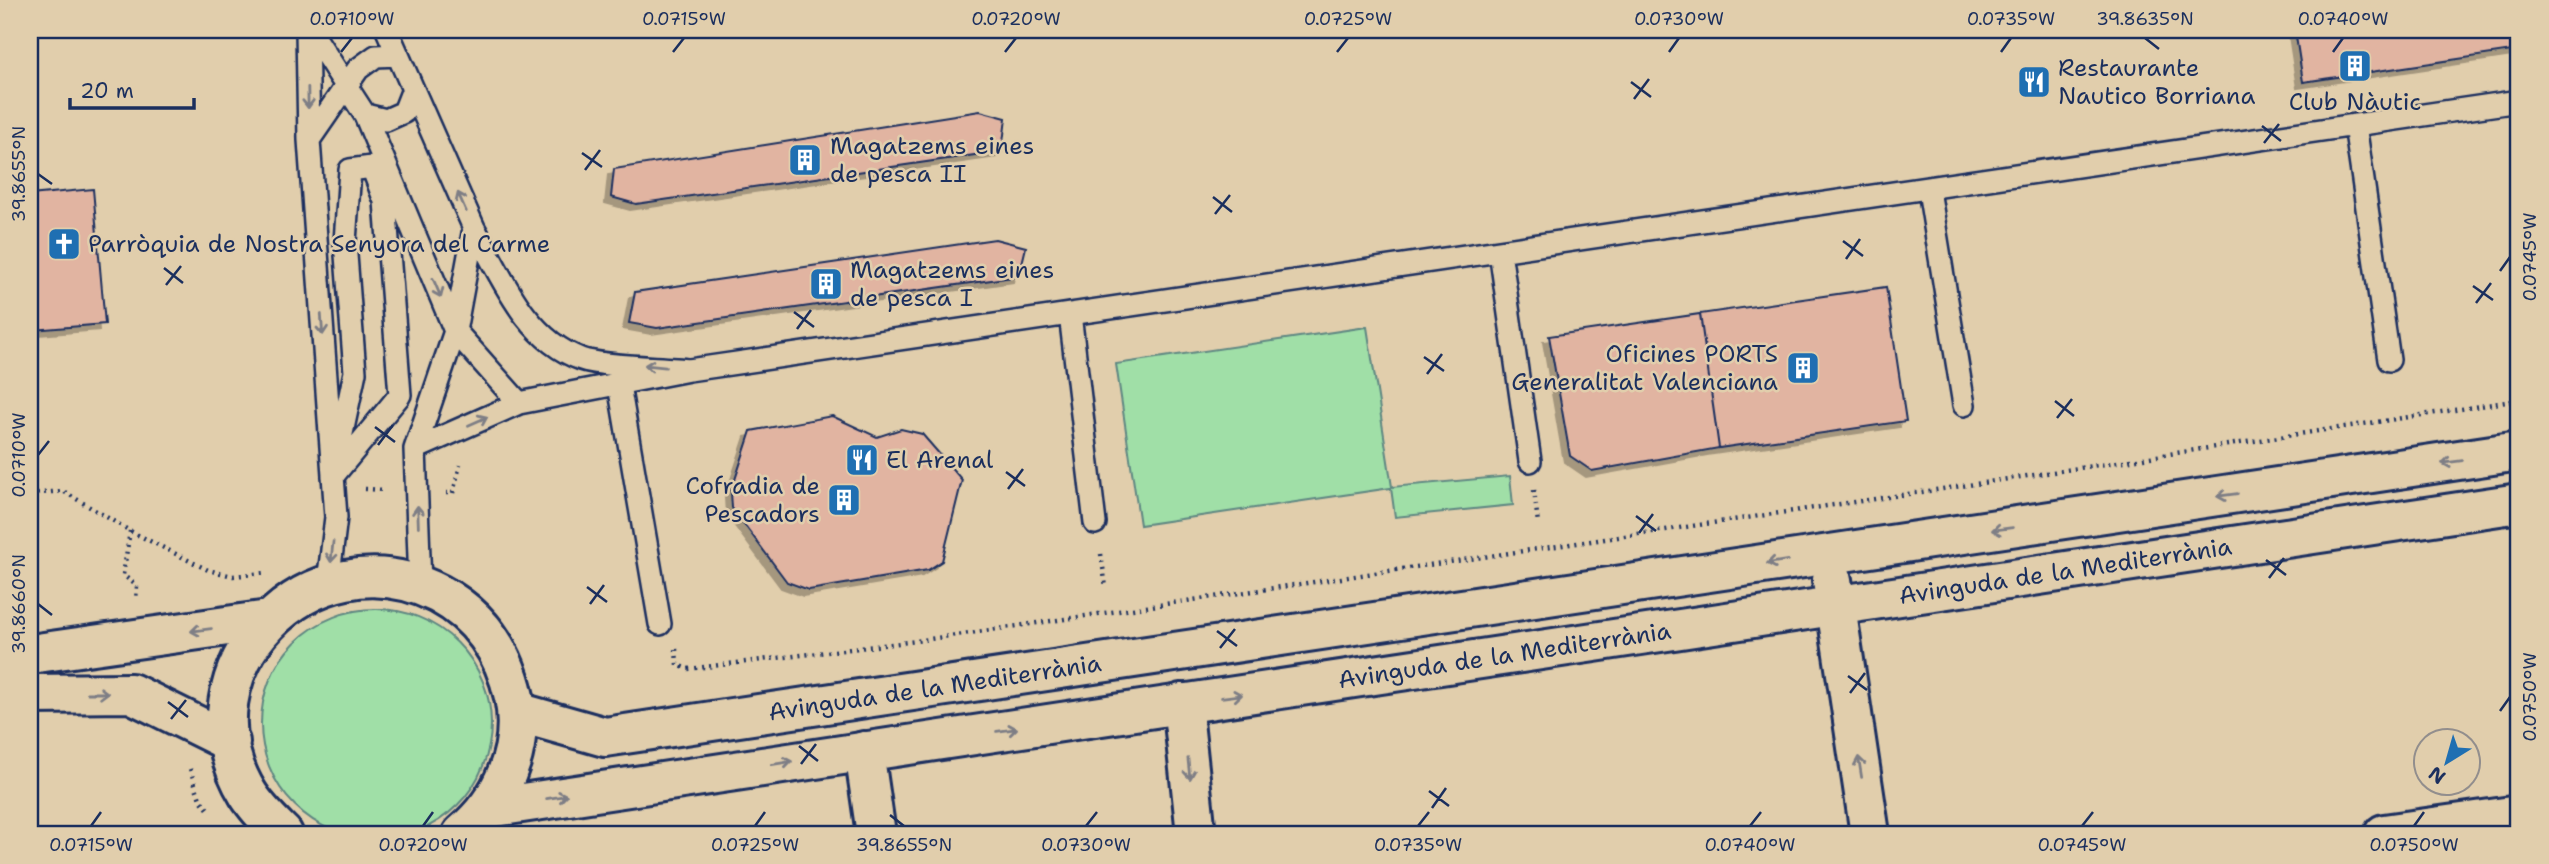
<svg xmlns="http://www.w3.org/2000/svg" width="2549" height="864" viewBox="0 0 2549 864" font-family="'Shantell Sans',sans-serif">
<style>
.green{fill:#a0dfa7;stroke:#5e8782;stroke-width:2}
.building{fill:#e1b4a1;stroke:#1b2f5e;stroke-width:2;filter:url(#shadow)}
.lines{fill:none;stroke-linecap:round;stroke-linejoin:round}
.service-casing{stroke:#1b2f5e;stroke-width:26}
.minor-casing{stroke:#1b2f5e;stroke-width:44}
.tertiary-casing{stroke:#1b2f5e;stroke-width:44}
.path{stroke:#1b2f5e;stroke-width:4.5;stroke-dasharray:2 5;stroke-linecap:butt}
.service{stroke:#e1ceac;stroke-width:21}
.minor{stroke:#e1ceac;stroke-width:38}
.tertiary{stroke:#e1ceac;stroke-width:38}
.oneway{stroke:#7e7e85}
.ticks{fill:none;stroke:#1b2f5e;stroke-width:2.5}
.labels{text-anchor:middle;stroke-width:5;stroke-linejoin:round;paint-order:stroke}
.poi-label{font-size:24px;fill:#1b2f5e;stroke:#e1ceac;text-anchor:start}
.street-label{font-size:24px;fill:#1b2f5e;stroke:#e1ceac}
.neatline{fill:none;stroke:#1b2f5e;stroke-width:2.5}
.ticks-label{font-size:18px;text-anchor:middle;fill:#1b2f5e}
</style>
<defs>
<filter id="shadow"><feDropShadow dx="-6" dy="6" stdDeviation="0" flood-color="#0004"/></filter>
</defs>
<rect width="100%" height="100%" fill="#e1ceac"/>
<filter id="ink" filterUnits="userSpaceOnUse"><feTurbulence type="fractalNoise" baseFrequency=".0143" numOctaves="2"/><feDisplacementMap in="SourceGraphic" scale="14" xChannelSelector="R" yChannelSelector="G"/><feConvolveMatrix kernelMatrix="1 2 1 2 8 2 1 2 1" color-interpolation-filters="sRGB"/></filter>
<g filter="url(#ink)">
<path class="green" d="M 1367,327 L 1392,487 L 1510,476 L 1513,505 L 1395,517 L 1391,488 L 1140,525 L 1116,364 Z
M261 724a115 115 0 1 1 230 0a115 115 0 1 1-230 0Z"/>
<path class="building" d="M 2295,30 L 2519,30 L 2519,50 L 2303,82 Z
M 980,111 L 1006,118 L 1002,151 L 636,204 L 611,197 L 614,169 Z
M 93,189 L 105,324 L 33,330 L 30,195 Z
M 995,239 L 1026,247 L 1019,276 L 657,328 L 629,323 L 635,292 Z
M 1886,287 L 1906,421 L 1719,448 L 1700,314 Z
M 1700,314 L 1719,448 L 1592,471 L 1570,456 L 1549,336 Z
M 832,416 L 877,437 L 901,429 L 922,434 L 962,480 L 942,561 L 928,570 L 809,590 L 787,582 L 732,508 L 731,492 L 751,431 Z"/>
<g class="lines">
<defs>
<path id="service" d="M 307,30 L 309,140 L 336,517 L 328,583
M 310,30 L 365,115 L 455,331 L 519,403
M 387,30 L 474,228 L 455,331 L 415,449 L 420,584
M 365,115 L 386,120 L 404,112 L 413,89
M 2355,125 L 2389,360
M 309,140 L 358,69 L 376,56 L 398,55
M 372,167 L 385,201 L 400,395 L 333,476 L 355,372 L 345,242 L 350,170 Z
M 1929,190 L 1964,405
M 1500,251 L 1530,461
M 1070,314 L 1095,523
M 689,370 L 2519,101
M 619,385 L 660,624
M 415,449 L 519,403 L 689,370 C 662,367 603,367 581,359 C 525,339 501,275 474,228"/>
<g id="minor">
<path d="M 1832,580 L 1870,834"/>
<path d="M 1182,703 L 1196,834"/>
<path id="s1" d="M 517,712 L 605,737 L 2519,451"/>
<path d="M 864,751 L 876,834"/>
<path id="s2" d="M 489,808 L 2519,503"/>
<path d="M 2384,834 L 2519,815"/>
</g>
<path id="tertiary" d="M 30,654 L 269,620
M 30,694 L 131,693 L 230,742
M 283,834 C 271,822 258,810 248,794 C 173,671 312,528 439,594 C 480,616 504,652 514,697 C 525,750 502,800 462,834"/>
</defs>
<use href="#service" class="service-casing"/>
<use href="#minor" class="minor-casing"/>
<use href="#tertiary" class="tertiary-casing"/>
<path class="path" d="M 365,489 L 385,490
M 1534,490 L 1538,523
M 446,493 L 453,493 L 460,465
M 30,494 L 63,491 L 130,531 L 208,570 L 233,576 L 264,573
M 130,531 L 123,575 L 137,586 L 136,600
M 1101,554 L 1106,587
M 676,649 L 677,665 L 688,669 L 916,641 L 1969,485 L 2519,400
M 190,769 L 200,799 L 208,809"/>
<use href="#service" class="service"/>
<use href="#minor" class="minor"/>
<use href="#tertiary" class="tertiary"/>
</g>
<defs><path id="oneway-shaft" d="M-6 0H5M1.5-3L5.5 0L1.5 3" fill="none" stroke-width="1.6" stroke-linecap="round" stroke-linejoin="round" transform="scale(1.75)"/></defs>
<g class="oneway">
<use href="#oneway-shaft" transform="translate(308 98) rotate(89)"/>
<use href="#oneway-shaft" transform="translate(462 202) rotate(-114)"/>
<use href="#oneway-shaft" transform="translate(437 288) rotate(67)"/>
<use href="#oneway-shaft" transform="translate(322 325) rotate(86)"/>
<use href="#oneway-shaft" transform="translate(655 366) rotate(-174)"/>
<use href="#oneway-shaft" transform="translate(478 421) rotate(-24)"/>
<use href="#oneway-shaft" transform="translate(2452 462) rotate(172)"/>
<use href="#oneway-shaft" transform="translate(2227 495) rotate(172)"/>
<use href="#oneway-shaft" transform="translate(418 516) rotate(-92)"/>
<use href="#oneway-shaft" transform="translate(2002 529) rotate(172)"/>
<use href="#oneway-shaft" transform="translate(332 552) rotate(96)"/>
<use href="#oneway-shaft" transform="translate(1777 562) rotate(171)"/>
<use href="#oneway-shaft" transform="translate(201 630) rotate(172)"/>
<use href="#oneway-shaft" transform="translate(98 693)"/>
<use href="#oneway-shaft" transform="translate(1232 696) rotate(-8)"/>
<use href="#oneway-shaft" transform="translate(1007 730) rotate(-8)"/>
<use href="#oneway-shaft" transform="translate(782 763) rotate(-9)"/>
<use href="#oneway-shaft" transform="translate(1860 767) rotate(-99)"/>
<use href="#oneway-shaft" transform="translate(1189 769) rotate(84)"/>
<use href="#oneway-shaft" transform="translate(557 797) rotate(-9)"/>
</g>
</g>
<path class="ticks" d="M 2145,38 L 2159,49M 341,52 L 352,38M 673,52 L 684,38M 1005,52 L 1016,38M 1337,52 L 1348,38M 1669,52 L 1679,38M 2001,52 L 2011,38M 2333,52 L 2343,38M 1631,82 L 1651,97M 1634,99 L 1649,79M 2262,126 L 2281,141M 2264,143 L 2279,124M 582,153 L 602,167M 585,170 L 600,150M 38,174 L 52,184M 1213,197 L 1232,212M 1215,214 L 1230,195M 1843,241 L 1863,256M 1846,259 L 1860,239M 164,268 L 183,283M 2500,271 L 2510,257M 166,285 L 181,266M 2473,286 L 2493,300M 2476,303 L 2491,283M 794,312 L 814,327M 797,329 L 811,310M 1424,357 L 1444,371M 1427,374 L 1442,354M 2055,401 L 2074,416M 2057,418 L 2072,399M 375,427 L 395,442M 378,445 L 393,425M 38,455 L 49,441M 1006,472 L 1025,486M 1008,489 L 1023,469M 1636,516 L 1656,531M 1639,533 L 1653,514M 2266,560 L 2286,575M 2269,578 L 2284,558M 587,587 L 607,602M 38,604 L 52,615M 590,604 L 604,585M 1217,631 L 1237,646M 1220,648 L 1235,629M 1848,676 L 1867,690M 1850,693 L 1865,673M 168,702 L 188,717M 2500,711 L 2510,697M 171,719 L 186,700M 799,746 L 818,761M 801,764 L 816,744M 1429,791 L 1449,806M 1432,808 L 1446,788M 890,815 L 904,826M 91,826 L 101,812M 423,826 L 433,812M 755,826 L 765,812M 1086,826 L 1097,812M 1418,826 L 1429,812M 1750,826 L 1761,812M 2082,826 L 2093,812M 2414,826 L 2424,812"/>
<defs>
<symbol id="building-square" viewBox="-11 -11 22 22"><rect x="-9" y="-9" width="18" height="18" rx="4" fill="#1f6fb2" stroke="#e1ceac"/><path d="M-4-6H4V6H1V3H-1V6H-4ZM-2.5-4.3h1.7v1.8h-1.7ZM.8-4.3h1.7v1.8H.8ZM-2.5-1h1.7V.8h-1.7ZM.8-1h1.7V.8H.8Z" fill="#fff"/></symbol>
<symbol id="restaurant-square" viewBox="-11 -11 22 22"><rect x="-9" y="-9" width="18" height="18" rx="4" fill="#1f6fb2" stroke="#e1ceac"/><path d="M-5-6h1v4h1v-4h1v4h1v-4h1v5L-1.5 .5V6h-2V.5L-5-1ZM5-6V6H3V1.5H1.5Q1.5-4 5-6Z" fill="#fff"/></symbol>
<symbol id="church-square" viewBox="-11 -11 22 22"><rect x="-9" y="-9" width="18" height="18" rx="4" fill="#1f6fb2" stroke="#e1ceac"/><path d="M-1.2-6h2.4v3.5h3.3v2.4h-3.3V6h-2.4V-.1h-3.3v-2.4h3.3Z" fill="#fff"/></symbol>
</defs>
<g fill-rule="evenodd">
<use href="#building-square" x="2336" y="47" width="38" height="38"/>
<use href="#restaurant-square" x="2015" y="63" width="38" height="38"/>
<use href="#building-square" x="786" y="141" width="38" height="38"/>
<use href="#church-square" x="45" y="225" width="38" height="38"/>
<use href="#building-square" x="807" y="265" width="38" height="38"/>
<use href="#building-square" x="1784" y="349" width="38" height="38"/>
<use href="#restaurant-square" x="843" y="441" width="38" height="38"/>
<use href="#building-square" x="825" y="481" width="38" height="38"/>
</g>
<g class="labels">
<g class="poi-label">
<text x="2058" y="76">Restaurante<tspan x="2058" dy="28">Nautico Borriana</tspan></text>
<text x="2355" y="110" text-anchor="middle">Club Nàutic</text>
<text x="830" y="154">Magatzems eines<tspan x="830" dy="28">de pesca II</tspan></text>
<text x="88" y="252">Parròquia de Nostra Senyora del Carme</text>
<text x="850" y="278">Magatzems eines<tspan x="850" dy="28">de pesca I</tspan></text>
<text x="1778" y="362" text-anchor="end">Oficines PORTS<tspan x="1778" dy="28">Generalitat Valenciana</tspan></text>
<text x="886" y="468">El Arenal</text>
<text x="820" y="494" text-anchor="end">Cofradia de<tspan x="820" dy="28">Pescadors</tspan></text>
</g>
<g class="street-label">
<text dy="8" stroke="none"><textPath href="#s2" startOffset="1594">Avinguda de la Mediterrània</textPath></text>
<text dy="8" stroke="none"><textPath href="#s2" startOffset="1027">Avinguda de la Mediterrània</textPath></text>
<text dy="8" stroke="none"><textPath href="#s1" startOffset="425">Avinguda de la Mediterrània</textPath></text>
</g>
</g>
<rect width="2549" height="864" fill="none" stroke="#e1ceac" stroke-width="77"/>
<g transform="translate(2447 762) rotate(217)"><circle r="33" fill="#e1ceac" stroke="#928e8d" stroke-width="2"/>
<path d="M0-5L12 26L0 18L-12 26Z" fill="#1f6fb2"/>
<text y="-10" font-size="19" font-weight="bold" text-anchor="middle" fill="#1b2f5e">N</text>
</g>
<path d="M70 98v10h124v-10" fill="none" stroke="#1b2f5e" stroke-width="3.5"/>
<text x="80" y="98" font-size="21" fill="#1b2f5e" stroke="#e1ceac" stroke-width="5" paint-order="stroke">20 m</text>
<rect x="38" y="38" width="2472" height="788" class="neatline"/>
<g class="ticks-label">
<text x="352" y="25">0.0710°W</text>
<text x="684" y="25">0.0715°W</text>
<text x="1016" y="25">0.0720°W</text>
<text x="1348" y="25">0.0725°W</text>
<text x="1679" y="25">0.0730°W</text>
<text x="2011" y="25">0.0735°W</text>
<text x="2145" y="25">39.8635°N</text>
<text x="2343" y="25">0.0740°W</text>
<text transform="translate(19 174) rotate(-90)" y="6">39.8655°N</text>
<text transform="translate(2530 257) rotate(-90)" y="6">0.0745°W</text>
<text transform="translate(19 455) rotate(-90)" y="6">0.0710°W</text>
<text transform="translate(19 604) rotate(-90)" y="6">39.8660°N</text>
<text transform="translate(2530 697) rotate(-90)" y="6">0.0750°W</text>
<text x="91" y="851">0.0715°W</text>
<text x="423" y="851">0.0720°W</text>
<text x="755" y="851">0.0725°W</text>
<text x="904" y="851">39.8655°N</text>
<text x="1086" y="851">0.0730°W</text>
<text x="1418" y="851">0.0735°W</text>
<text x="1750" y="851">0.0740°W</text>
<text x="2082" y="851">0.0745°W</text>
<text x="2414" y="851">0.0750°W</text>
</g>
</svg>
